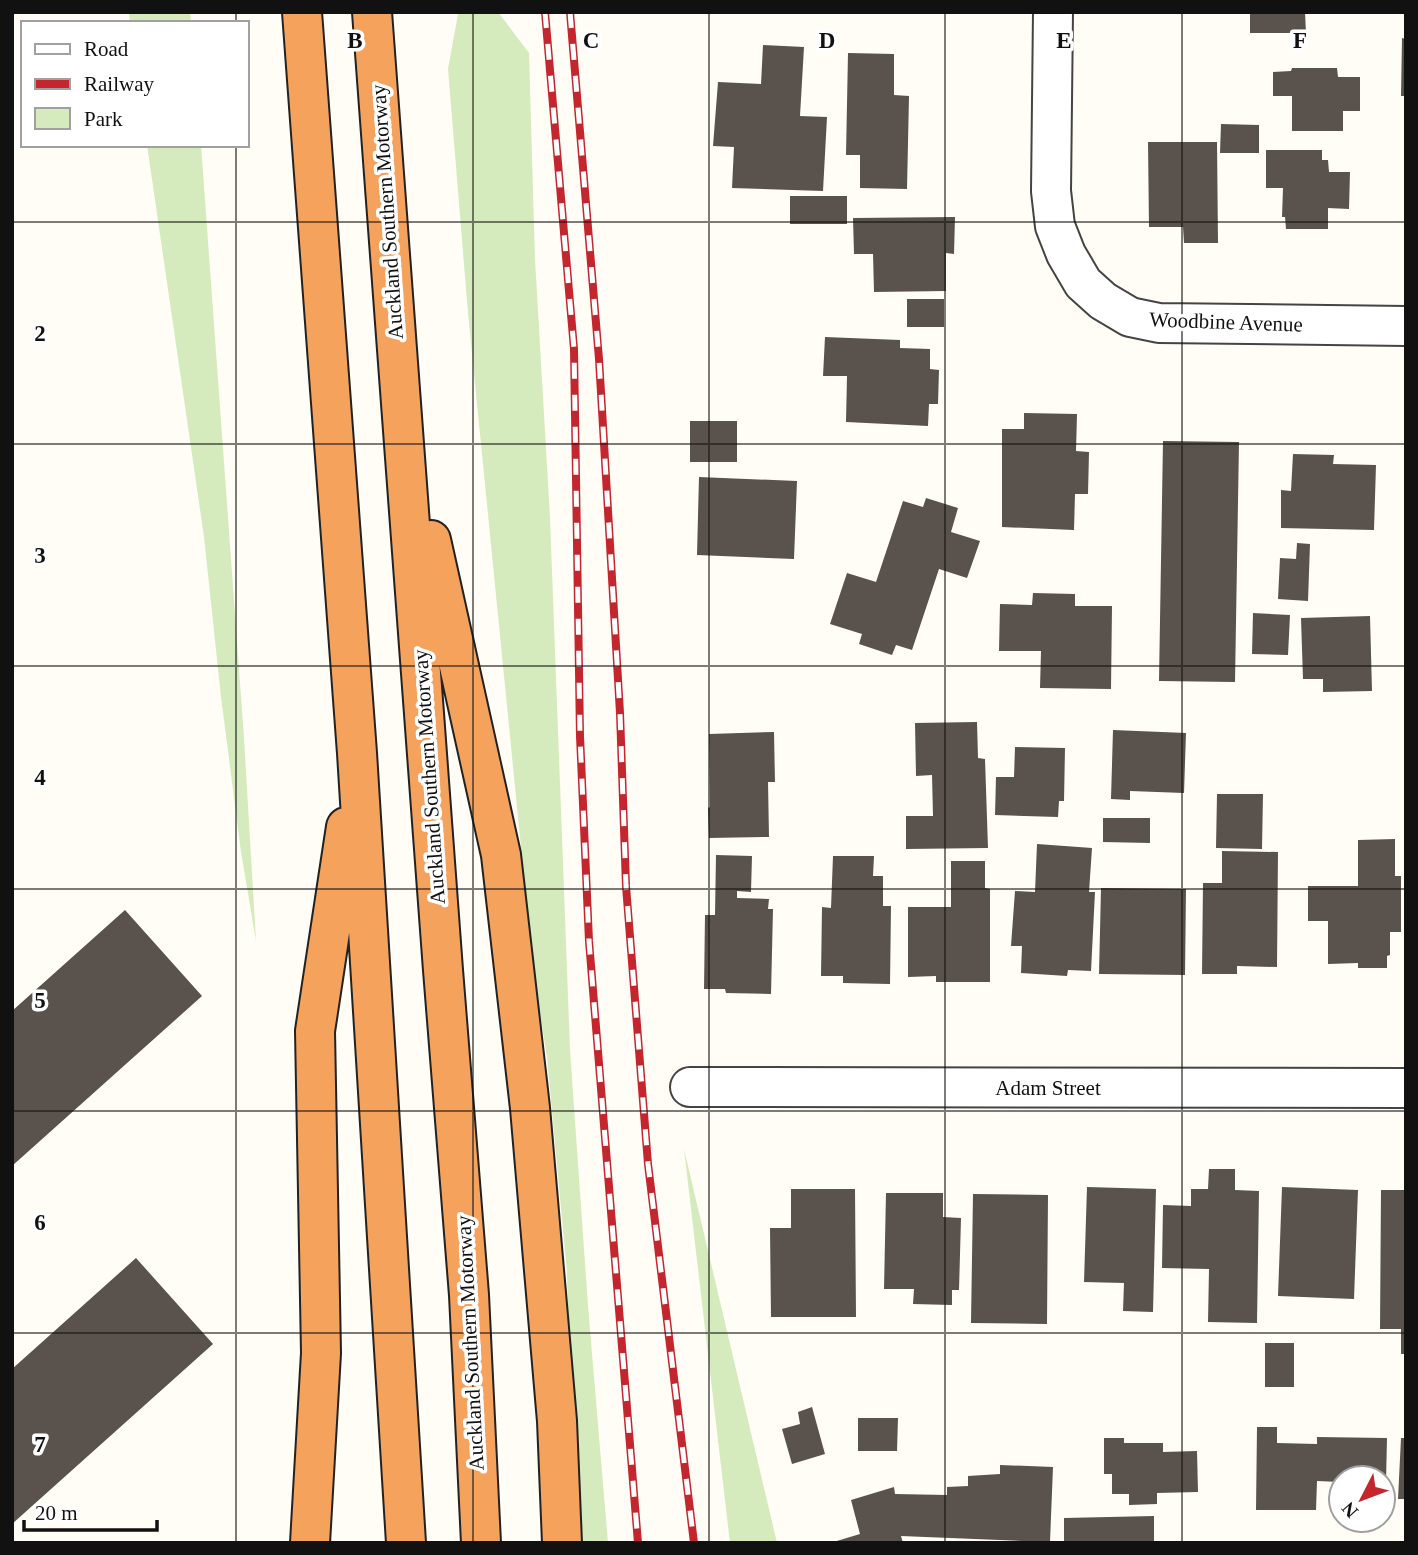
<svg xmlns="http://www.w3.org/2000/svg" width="1418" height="1555" viewBox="0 0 1418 1555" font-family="Georgia,serif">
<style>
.green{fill:#d5ebbd}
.building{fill:#5a524d}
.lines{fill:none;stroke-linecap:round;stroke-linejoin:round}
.minor-casing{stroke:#444;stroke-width:42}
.highway-casing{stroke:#222;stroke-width:42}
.minor{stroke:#fff;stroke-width:38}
.highway{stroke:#f5a25d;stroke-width:38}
.rail-casing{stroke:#c4262e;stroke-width:8}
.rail{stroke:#fff;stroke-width:5;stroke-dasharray:16;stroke-linecap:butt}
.grid{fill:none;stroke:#111;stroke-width:2;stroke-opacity:0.55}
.labels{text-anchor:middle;stroke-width:7;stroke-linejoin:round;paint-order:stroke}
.street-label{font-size:21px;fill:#111;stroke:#fff}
.grid-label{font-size:23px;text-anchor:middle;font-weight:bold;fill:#111;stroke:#fff;stroke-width:7;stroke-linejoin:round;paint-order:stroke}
</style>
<rect width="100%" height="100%" fill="#fffdf5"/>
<path class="green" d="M 129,12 L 190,12 L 191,23 L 130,23 Z
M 461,12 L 498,12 L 529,53 L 535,259 L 550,518 L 570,1050 L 588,1306 L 608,1543 L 574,1543 L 567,1273 L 547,1057 L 533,968 L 468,313 L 448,69 L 458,14 Z
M 147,145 L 201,145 L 244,738 L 256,941 L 241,852 L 221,697 L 204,537 Z
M 684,1149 L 777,1543 L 730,1543 Z"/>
<path class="building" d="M 1250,12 L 1305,12 L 1306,33 L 1250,33 Z
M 1402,38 L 1406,39 L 1406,96 L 1401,96 Z
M 763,45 L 804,47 L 800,116 L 827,117 L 823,191 L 732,188 L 734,147 L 713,146 L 718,82 L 761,84 Z
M 848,53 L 894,54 L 894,95 L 909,96 L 907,189 L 860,188 L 860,155 L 846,155 Z
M 1292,68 L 1337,68 L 1338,77 L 1360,77 L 1360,111 L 1343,111 L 1343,131 L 1292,131 L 1292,96 L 1273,96 L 1273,72 L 1291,71 Z
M 1221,124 L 1259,125 L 1259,153 L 1220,153 Z
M 1148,142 L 1217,142 L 1218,243 L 1184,243 L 1183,227 L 1149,227 Z
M 1266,150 L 1322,150 L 1322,160 L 1328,160 L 1329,172 L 1350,172 L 1349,209 L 1328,208 L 1328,229 L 1286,229 L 1285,217 L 1282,217 L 1283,188 L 1266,188 Z
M 790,196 L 847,196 L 847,224 L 790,224 Z
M 955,217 L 954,254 L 946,253 L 946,291 L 874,292 L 873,254 L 854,254 L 853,218 Z
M 907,299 L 944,299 L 944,327 L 907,327 Z
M 825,337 L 900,340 L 900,348 L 930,349 L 930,369 L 939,370 L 938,404 L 929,404 L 928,426 L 846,422 L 847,376 L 823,376 Z
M 1024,413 L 1077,414 L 1076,451 L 1089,452 L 1088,494 L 1075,494 L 1074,530 L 1002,527 L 1002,429 L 1024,429 Z
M 690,421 L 737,421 L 737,462 L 690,462 Z
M 1163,441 L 1239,442 L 1235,682 L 1159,681 Z
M 1293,454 L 1334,455 L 1333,464 L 1376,465 L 1374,530 L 1281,528 L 1281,490 L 1291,491 Z
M 699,477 L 797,481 L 794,559 L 697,555 Z
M 926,498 L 958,508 L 951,532 L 980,541 L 967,578 L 939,569 L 912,650 L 896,645 L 892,655 L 859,644 L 862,634 L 830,624 L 847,573 L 876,582 L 903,501 L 923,507 Z
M 1297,543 L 1310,544 L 1308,601 L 1278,599 L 1280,558 L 1296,559 Z
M 1033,593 L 1075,594 L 1075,606 L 1112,606 L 1111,689 L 1040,688 L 1041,651 L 999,651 L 1000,604 L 1032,605 Z
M 1253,613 L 1290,615 L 1288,655 L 1252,654 Z
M 1370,616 L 1372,691 L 1323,692 L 1323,679 L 1303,679 L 1301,618 Z
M 977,722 L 978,758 L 985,759 L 988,848 L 906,849 L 906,816 L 933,816 L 932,775 L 916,776 L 915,723 Z
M 1113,730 L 1186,733 L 1184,793 L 1130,791 L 1130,800 L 1111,799 Z
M 774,732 L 775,782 L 768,782 L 769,837 L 709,838 L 708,808 L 710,807 L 709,734 Z
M 1015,747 L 1065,748 L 1064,801 L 1059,801 L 1058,817 L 995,815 L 996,777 L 1014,777 Z
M 1217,794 L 1263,794 L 1262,849 L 1216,848 Z
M 1103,818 L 1150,818 L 1150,843 L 1103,842 Z
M 1395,839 L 1395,876 L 1401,876 L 1401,932 L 1390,932 L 1390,955 L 1387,956 L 1387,968 L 1358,968 L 1358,963 L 1328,964 L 1328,921 L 1308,921 L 1308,886 L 1358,886 L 1358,840 Z
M 1037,844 L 1092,848 L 1089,892 L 1095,892 L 1091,971 L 1068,970 L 1067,976 L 1021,973 L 1022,946 L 1011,946 L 1015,891 L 1035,892 Z
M 1222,851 L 1278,852 L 1277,967 L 1237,966 L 1237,974 L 1202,974 L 1203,883 L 1222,883 Z
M 716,855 L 752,856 L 751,892 L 737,891 L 737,898 L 769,899 L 768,909 L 773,909 L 771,994 L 726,993 L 725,989 L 704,989 L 705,915 L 715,915 Z
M 833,856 L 874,856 L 873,876 L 883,876 L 883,906 L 891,906 L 890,984 L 843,983 L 843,976 L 821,976 L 822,907 L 831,908 Z
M 951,861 L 985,861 L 985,888 L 990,889 L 990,982 L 936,982 L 936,976 L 908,977 L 908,907 L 951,907 Z
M 1101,888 L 1186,889 L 1185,975 L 1099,974 Z
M 125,910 L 202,996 L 12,1166 L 12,1011 Z
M 1209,1169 L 1235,1169 L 1235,1190 L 1259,1191 L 1257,1323 L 1208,1322 L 1209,1269 L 1162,1268 L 1163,1205 L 1191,1206 L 1191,1189 L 1208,1189 Z
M 1087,1187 L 1156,1189 L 1153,1312 L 1123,1311 L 1124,1283 L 1084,1282 Z
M 1282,1187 L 1358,1190 L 1354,1299 L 1278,1296 Z
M 791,1189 L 855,1189 L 856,1317 L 771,1317 L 770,1228 L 791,1228 Z
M 1381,1190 L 1406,1190 L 1406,1354 L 1401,1354 L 1401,1329 L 1380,1329 Z
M 886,1193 L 943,1193 L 943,1217 L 961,1218 L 959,1290 L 952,1290 L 952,1305 L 913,1304 L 914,1289 L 884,1289 Z
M 973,1194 L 1048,1195 L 1047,1324 L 971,1323 Z
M 136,1258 L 213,1344 L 12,1524 L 12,1369 Z
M 1265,1343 L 1294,1343 L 1294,1387 L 1265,1387 Z
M 812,1407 L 825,1454 L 792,1464 L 782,1429 L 800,1424 L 798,1412 Z
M 858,1418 L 898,1418 L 897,1451 L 858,1451 Z
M 1257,1427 L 1277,1427 L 1277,1443 L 1317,1444 L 1317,1437 L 1387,1438 L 1386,1482 L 1383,1482 L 1383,1478 L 1341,1478 L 1341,1482 L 1317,1481 L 1316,1510 L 1256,1510 Z
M 1104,1438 L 1124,1438 L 1124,1443 L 1163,1443 L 1163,1452 L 1197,1451 L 1198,1492 L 1157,1493 L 1157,1504 L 1129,1505 L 1129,1494 L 1112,1494 L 1112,1474 L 1104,1474 Z
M 1401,1438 L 1406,1438 L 1406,1499 L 1398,1499 Z
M 1000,1465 L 1053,1467 L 1050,1542 L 901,1536 L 903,1543 L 830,1543 L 860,1534 L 851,1500 L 894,1487 L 895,1494 L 947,1495 L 947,1487 L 968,1486 L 968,1476 L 1000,1474 Z
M 1154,1516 L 1154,1543 L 1064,1543 L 1064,1518 Z"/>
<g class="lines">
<defs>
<path id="minor" d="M 1053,12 L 1051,191 L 1055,226 L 1066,254 L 1083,283 L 1103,301 L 1130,317 L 1159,323 L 1406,326
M 690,1087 L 1406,1088"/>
<path id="highway" d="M 302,12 L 357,753 L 406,1543
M 372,12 L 443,970 L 469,1295 L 481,1543
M 431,540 L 501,855 L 530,1108 L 557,1421 L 562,1543
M 310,1543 L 321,1353 L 315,1031 L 346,827"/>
</defs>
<use href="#minor" class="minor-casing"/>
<use href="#highway" class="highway-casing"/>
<use href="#minor" class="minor"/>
<use href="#highway" class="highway"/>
<defs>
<path id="rail" d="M 545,12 L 574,349 L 580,736 L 589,941 L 638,1543
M 570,12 L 599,359 L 620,713 L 626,886 L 648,1164 L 694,1543"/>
</defs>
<use href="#rail" class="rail-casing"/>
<use href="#rail" class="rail"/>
</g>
<path class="grid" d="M 236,12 L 236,23M 473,12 L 473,1543M 709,12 L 709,1543M 945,12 L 945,1543M 1182,12 L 1182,1543M 236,145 L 236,1543M 12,222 L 1406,222M 12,444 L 1406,444M 12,666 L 1406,666M 12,889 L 1406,889M 12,1111 L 1406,1111M 12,1333 L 1406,1333"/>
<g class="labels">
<g class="street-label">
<text transform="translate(387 212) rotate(-94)" y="7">Auckland Southern Motorway</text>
<text transform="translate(1226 322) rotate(2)" y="7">Woodbine Avenue</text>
<text transform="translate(429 777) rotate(-94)" y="7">Auckland Southern Motorway</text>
<text x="1048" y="1095">Adam Street</text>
<text transform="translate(470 1343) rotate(-93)" y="7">Auckland Southern Motorway</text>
</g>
</g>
<g class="grid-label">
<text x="355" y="48">B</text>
<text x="591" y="48">C</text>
<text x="827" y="48">D</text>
<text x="1064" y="48">E</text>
<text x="1300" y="48">F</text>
<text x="40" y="341">2</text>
<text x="40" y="563">3</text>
<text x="40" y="785">4</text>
<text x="40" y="1008">5</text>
<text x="40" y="1230">6</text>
<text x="40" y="1452">7</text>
</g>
<rect width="1418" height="1555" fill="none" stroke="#111111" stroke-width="28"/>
<rect x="21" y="21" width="228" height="126" fill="#ffffff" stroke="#a0a0a0" stroke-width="2"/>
<rect x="35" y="44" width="35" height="10" fill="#ffffff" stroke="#a0a0a0" stroke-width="2"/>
<text x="84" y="56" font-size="21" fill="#111111">Road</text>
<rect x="35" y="79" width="35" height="10" fill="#c4262e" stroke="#a0a0a0" stroke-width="2"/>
<text x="84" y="91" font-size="21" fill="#111111">Railway</text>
<rect x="35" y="108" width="35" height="21" fill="#d5ebbd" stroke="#a0a0a0" stroke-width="2"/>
<text x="84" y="126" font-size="21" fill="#111111">Park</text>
<g transform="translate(1362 1499) rotate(228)"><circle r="33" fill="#ffffff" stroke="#a0a0a0" stroke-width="2"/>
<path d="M0-5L12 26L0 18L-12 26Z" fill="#c4262e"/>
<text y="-10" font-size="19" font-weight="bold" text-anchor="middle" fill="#111111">N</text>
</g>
<path d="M24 1520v10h133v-10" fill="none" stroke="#111111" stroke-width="3.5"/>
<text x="35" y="1520" font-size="21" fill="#111111" stroke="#ffffff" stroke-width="5" paint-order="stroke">20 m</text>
</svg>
